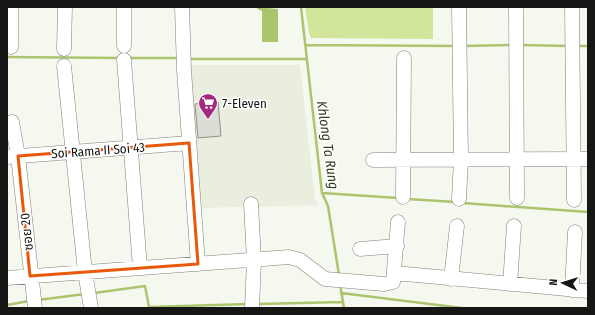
<svg xmlns="http://www.w3.org/2000/svg" width="595" height="315" viewBox="0 0 595 315" font-family="'Fira Sans Condensed','Noto Sans Thai',sans-serif">
<style>
.built{fill:#e9eede}
.green{fill:#d1e69b}
.water{fill:#adc46e}
.lines{fill:none;stroke-linecap:round;stroke-linejoin:round}
.stream{stroke:#adc46e;stroke-width:2.5}
.building{fill:#dbded5;stroke:#8f9289}
.minor-casing{stroke:#7e8179;stroke-width:15}
.minor{stroke:#fff;stroke-width:14}
.marked{fill:none;stroke:#e8590c;stroke-width:3;stroke-linejoin:round}
.labels{text-anchor:middle;stroke-width:3;stroke-linejoin:round;paint-order:stroke}
.poi-label{font-size:13px;fill:#161714;stroke:#fff;text-anchor:start}
.street-label{font-size:13px;fill:#161714;stroke:#fff}
.water-label{font-size:14px;font-style:italic;fill:#353e1a;stroke:#fff}
</style>
<rect width="100%" height="100%" fill="#f5f8ef"/>
<path class="built" d="M 187,65 L 300,65 L 315,200 L 319,205 L 199,208 Z"/>
<path class="green" d="M 305,7 L 433,7 L 433,39 L 311,38 L 309,33 Z"/>
<path class="water" d="M 258,7 L 278,9 L 278,42 L 262,42 L 262,11 L 257,9 Z"/>
<g class="lines">
<path class="stream" d="M 301,7 L 322,193 L 328,206 L 339,275
M 306,45 L 456,46
M 521,45 L 568,46
M 465,46 L 512,45
M 577,46 L 588,46
M 7,57 L 120,58
M 127,58 L 178,58
M 187,59 L 306,59
M 322,193 L 398,198
M 407,199 L 456,202
M 463,203 L 588,212
M 340,284 L 344,308
M 94,293 L 145,286 L 149,307 L 249,304
M 341,293 L 462,308
M 38,300 L 85,294
M 258,304 L 343,302
M 7,305 L 29,301"/>
</g>
<path class="building" d="M 218,102 L 221,136 L 198,138 L 195,104 Z"/>
<g class="lines">
<defs>
<path id="minor" d="M 182,7 L 184,70 L 198,264
M 459,7 L 461,160 L 459,199
M 516,7 L 517,198
M 572,7 L 574,200
M 124,46 L 124,7
M 11,47 L 11,7
M 64,49 L 65,7
M 124,60 L 140,268
M 64,66 L 85,272 L 91,308
M 12,122 L 18,156 L 35,308
M 7,157 L 189,143
M 373,160 L 588,159
M 403,197 L 404,58
M 251,204 L 254,260 L 252,308
M 360,249 L 397,246
M 395,273 L 588,291
M 7,278 L 289,257 L 300,260 L 325,279 L 384,284 L 393,282 L 398,222
M 451,279 L 457,226
M 510,284 L 514,226
M 572,290 L 575,232"/>
</defs>
<use href="#minor" class="minor-casing"/>
<use href="#minor" class="minor"/>
</g>
<path class="marked" d="M 189,143 L 198,264 L 30,276 L 18,156 Z"/>
<defs>
<symbol id="supermarket-pin" viewBox="-11 -11 22 30"><path d="M0 17L-7.5 6A9.5 9.5 0 1 1 7.5 6Z" fill="#a4297e" stroke="#fff"/><path d="M-6-5.5h2.5l.6 2H6L4.5 2H-2.5L-4.4-4H-6ZM-1.5 3.2a1.3 1.3 0 1 0 .1 0ZM3 3.2a1.3 1.3 0 1 0 .1 0Z" fill="#fff"/></symbol>
</defs>
<g fill-rule="evenodd">
<use href="#supermarket-pin" x="197" y="92" width="22" height="30"/>
</g>
<g class="labels">
<g class="poi-label">
<text x="222" y="108">7-Eleven</text>
</g>
<g class="street-label">
<text transform="translate(98 150) rotate(-4)" y="5">Soi Rama II Soi 43</text>
<text transform="translate(26 232) rotate(-96)" y="5">ซอย 20</text>
</g>
<g class="water-label">
<text transform="translate(328 145) rotate(82)" y="5">Khlong Ta Rung</text>
</g>
</g>
<rect width="595" height="315" fill="none" stroke="#161714" stroke-width="16"/>
<g transform="translate(563 283) rotate(274)" stroke="#ffffff" stroke-width="3" paint-order="stroke">
<path d="M0-3L7 15L0 10L-7 15Z" fill="#161714"/>
<text y="-6" font-size="11" font-weight="bold" text-anchor="middle" fill="#161714">N</text>
</g>
</svg>
